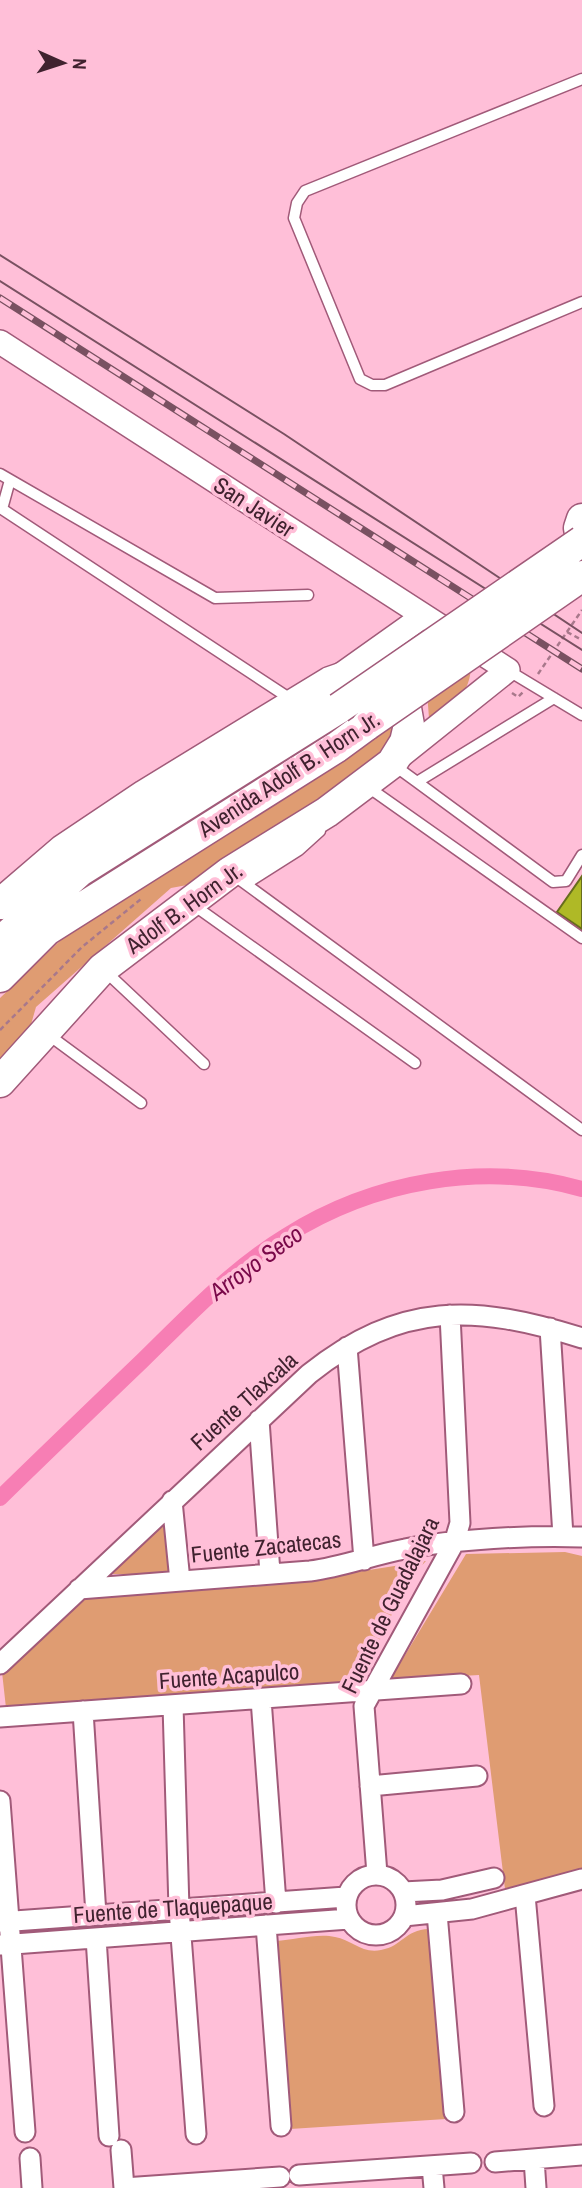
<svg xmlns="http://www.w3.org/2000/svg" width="582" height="2188" viewBox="0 0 582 2188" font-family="'Archivo Narrow',sans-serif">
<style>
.green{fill:#df9c72}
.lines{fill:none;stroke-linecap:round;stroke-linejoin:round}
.canal{stroke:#f77eb4;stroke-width:16}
.building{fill:#afb925;stroke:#676d1f;stroke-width:2;filter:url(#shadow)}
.service-casing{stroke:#a15a79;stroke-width:13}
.minor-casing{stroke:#a15a79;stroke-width:23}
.tertiary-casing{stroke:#a15a79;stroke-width:26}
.primary-casing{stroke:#a15a79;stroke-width:33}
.path{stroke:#a8788b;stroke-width:2.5;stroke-dasharray:5 3.5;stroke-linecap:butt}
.service{stroke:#fff;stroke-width:10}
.minor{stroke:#fff;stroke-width:19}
.tertiary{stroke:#fff;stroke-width:23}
.primary{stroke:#fff;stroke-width:30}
.tram{stroke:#795161;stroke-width:2}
.rail-casing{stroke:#795161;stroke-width:7}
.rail{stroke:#ffbfd8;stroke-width:4.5;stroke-dasharray:13;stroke-linecap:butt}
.primary-bridge-casing{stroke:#a15a79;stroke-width:33;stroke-linecap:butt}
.primary-bridge{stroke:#fff;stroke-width:30}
.labels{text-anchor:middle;stroke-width:7;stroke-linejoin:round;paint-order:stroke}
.street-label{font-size:23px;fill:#40222f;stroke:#ffbfd8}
.water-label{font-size:24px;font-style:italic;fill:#790849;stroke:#ffbfd8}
</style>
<defs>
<filter id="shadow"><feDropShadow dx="6" dy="6" stdDeviation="0" flood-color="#0004"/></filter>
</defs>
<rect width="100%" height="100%" fill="#ffbfd8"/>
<path class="green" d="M 471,663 C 471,696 454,702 429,718 L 427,692 Z
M 397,716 L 398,730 L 381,758 L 198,883 L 171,888 L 36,1007 L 30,1028 L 0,1059 L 0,998 L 66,935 Z
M 169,1512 L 173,1574 L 103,1574 Z
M 565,1552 L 582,1556 L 582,1869 L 505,1889 L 479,1675 L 390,1680 L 466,1554 Z
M 426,1561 L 408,1580 L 360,1682 L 6,1708 L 2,1672 L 83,1599 L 274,1585 Z
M 429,1929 L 446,2119 L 290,2129 L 276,1941 C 294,1940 318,1933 335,1937 C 352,1940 362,1954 381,1950 C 403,1946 404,1930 429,1929 Z"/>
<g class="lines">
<path class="canal" d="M 0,1498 C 47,1452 94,1407 142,1361 C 187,1317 232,1269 286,1236 C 373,1181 483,1161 582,1189"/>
</g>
<path class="building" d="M 582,876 L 582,929 L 557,912 Z"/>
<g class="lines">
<defs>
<path id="service" d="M 582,79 L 305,191 L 297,203 L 294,218 L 360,379 L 372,385 L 385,385 L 582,302
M 0,474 L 215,598 L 308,595
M 10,480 L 2,509 L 292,700
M 509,671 L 582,715
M 554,698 L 417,782 L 553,882 L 566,881 L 582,855
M 395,766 L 417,782
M 368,787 L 582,938
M 232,874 L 582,1130
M 247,883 L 299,850 L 320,831
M 192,904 L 415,1063
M 105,971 L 204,1064
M 46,1033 L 141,1103"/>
<path id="minor" d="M 550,1328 L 563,1536
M 347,1347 L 364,1560
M 259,1420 L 270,1573
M 172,1501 L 180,1581
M 79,1589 L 310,1571 C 343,1567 372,1555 405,1549 C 453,1539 533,1535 582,1537
M 0,1664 L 309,1374 C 401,1301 475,1304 582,1338
M 261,1699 L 276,1903
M 173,1705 L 179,1909 L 196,2134
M 83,1711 L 96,1915
M 0,1717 L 461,1684
M 370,1786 L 477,1776
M 0,1801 L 25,2132
M 377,1874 L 364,1706 L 454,1543 L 460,1523 L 450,1315
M346 1905a30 30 0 1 1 60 0a30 30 0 1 1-60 0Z
M 403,1892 L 442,1890 L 494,1878
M 525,1895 L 544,2106
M 437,1913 L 454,2112
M 404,1916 L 472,1909 L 582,1879
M 0,1922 L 346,1897
M 266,1925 L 281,2126
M 96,1938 L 109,2136
M 0,1945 L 349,1919
M 121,2150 L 124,2188
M 30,2158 L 32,2188
M 534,2159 L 536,2188
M 495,2162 L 582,2155
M 432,2166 L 434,2188
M 299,2175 L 471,2163
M 124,2188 L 280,2177"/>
<path id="tertiary" d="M 0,342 L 508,670 L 398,758
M 339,676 L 422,617"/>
<path id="primary" d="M 582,519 L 579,528 L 582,545
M 0,904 L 63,850 L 145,795 L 330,682 L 356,673 L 372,673 L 387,681 L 399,693 L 406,708 L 409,725 L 405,742 L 392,763 L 327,812 L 230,872 L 102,969 L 0,1082
M 0,942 L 80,871 L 339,708
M 0,977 L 47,930 L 337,747 L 367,725"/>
</defs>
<use href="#service" class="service-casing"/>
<use href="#minor" class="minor-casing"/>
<use href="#tertiary" class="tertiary-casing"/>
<use href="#primary" class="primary-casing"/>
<path class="path" d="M 567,632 L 582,640
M 538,674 L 582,610
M 512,693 L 518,697 L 523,692
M 0,1030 L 82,947 L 141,899"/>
<use href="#service" class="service"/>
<use href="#minor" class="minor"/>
<use href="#tertiary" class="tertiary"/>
<use href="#primary" class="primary"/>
<path class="tram" d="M 0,255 L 284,434 L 582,633
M 0,281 L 582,650"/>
<defs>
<path id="rail" d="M 0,298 L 582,669"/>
</defs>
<use href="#rail" class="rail-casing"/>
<use href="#rail" class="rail"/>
<defs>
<path id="primary-bridge" d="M 339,708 L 582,541
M 367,725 L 582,576"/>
</defs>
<use href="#primary-bridge" class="primary-bridge-casing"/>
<use href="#primary-bridge" class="primary-bridge"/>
</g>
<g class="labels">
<g class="street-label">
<text transform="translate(254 507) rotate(33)" y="8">San Javier</text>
<text transform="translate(289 774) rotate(-33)" y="8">Avenida Adolf B. Horn Jr.</text>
<text transform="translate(184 908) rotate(-36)" y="8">Adolf B. Horn Jr.</text>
<text transform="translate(244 1401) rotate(-42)" y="8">Fuente Tlaxcala</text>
<text transform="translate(266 1547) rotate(-6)" y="8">Fuente Zacatecas</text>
<text transform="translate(390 1605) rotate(-64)" y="8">Fuente de Guadalajara</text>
<text transform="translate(229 1676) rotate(-4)" y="8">Fuente Acapulco</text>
<text transform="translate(173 1908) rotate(-4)" y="8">Fuente de Tlaquepaque</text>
</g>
<g class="water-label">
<text transform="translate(256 1263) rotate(-36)" y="8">Arroyo Seco</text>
</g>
</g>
<g transform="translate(63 63) rotate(93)" stroke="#ffbfd8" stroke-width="5" paint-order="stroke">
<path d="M0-5L12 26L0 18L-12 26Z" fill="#40222f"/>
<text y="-10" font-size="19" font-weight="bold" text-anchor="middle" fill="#40222f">N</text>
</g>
</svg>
